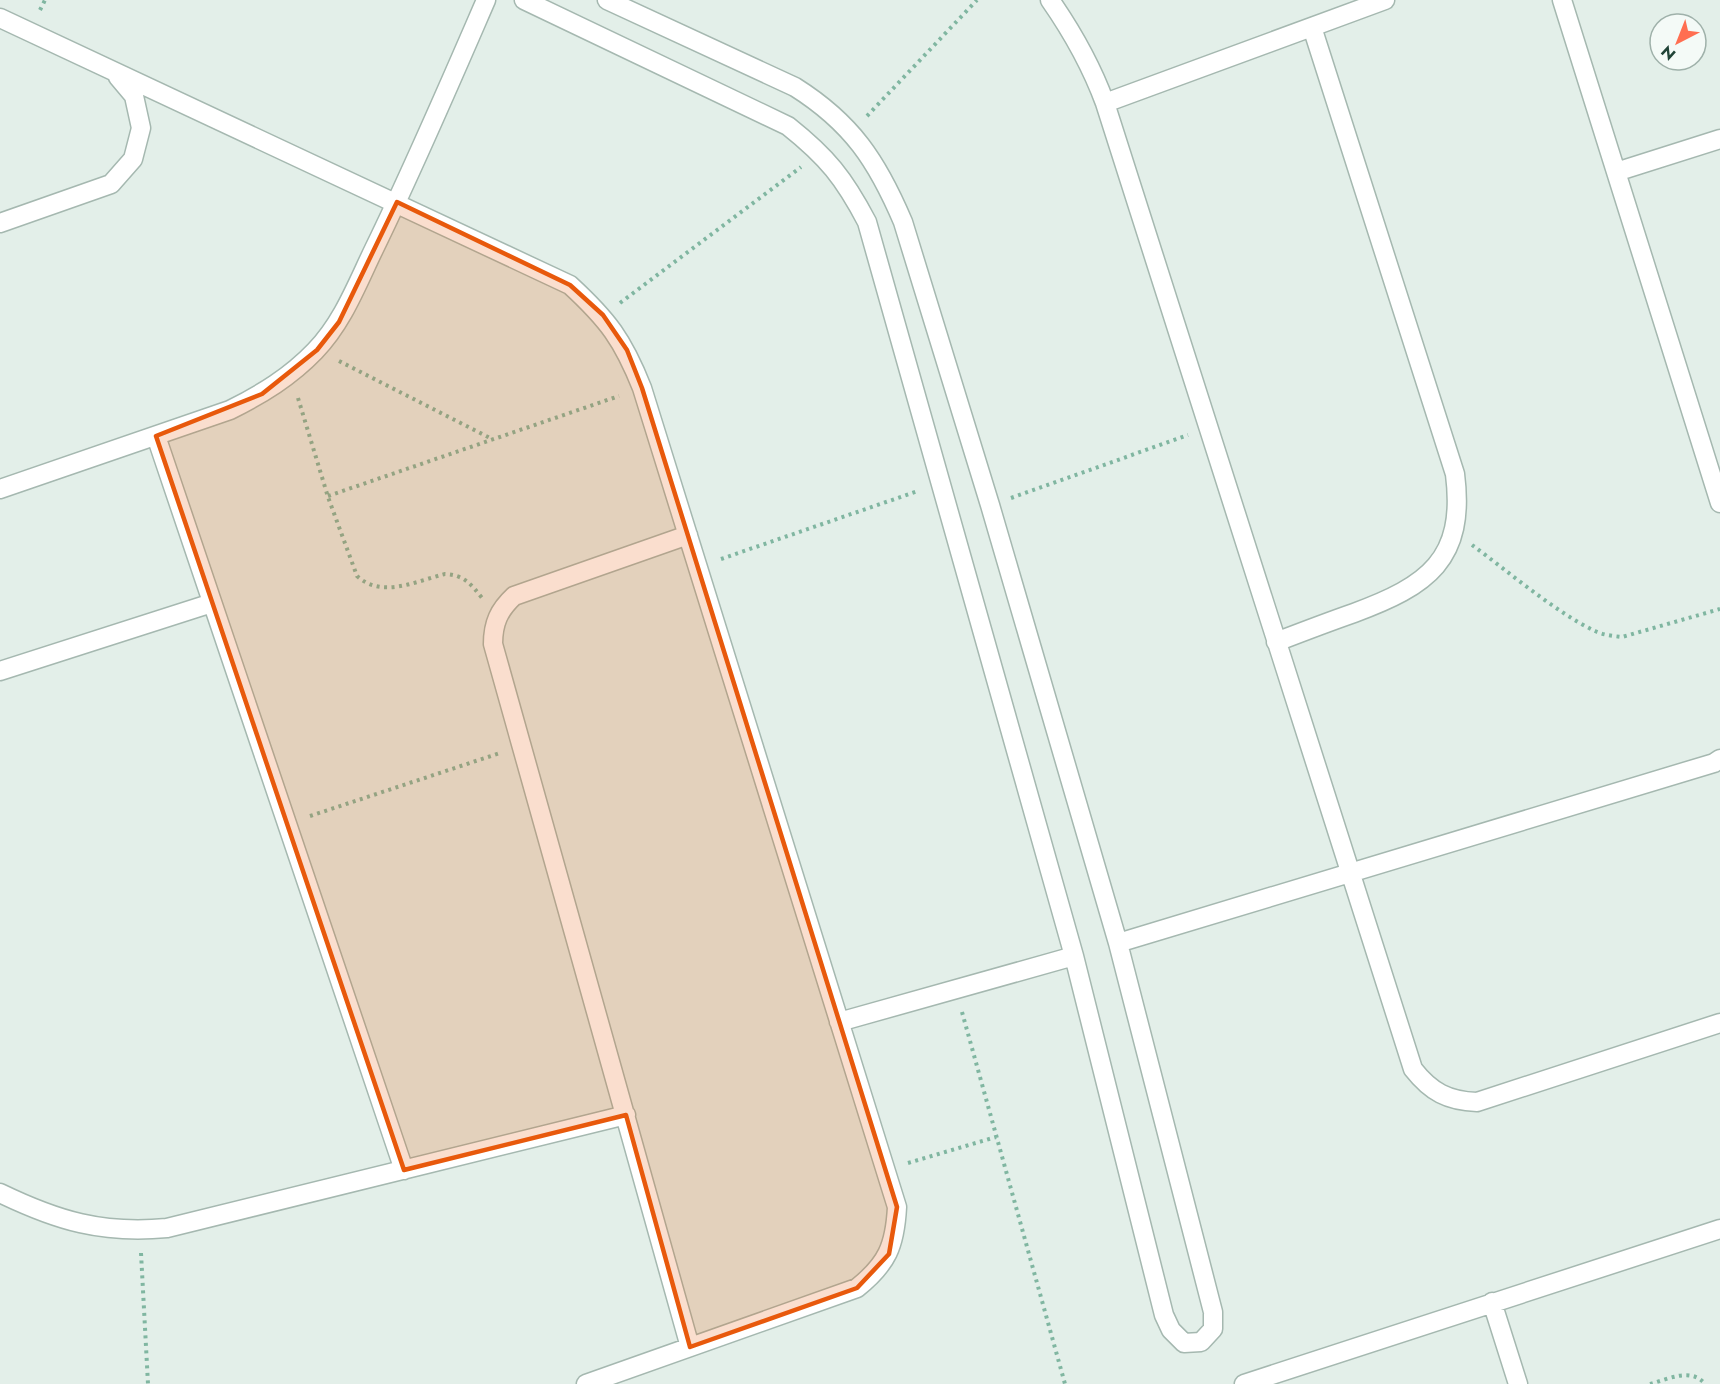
<svg xmlns="http://www.w3.org/2000/svg" width="1720" height="1384" viewBox="0 0 1720 1384" font-family="Jost,sans-serif">
<style>
.lines{fill:none;stroke-linecap:round;stroke-linejoin:round}
.street-casing{stroke:#a5b8b0;stroke-width:21}
.path{stroke:#80b6a1;stroke-width:4;stroke-dasharray:3 4.5;stroke-linecap:butt}
.street{stroke:#fff;stroke-width:18}
.marked{fill:#e8590c;fill-opacity:0.2;stroke:#e8590c;stroke-width:4.5;stroke-linejoin:round}
</style>
<rect width="100%" height="100%" fill="#e3efe9"/>
<g class="lines">
<defs>
<path id="street" d="M 524,0 L 788,126 C 827,157 844,178 867,222 L 1074,956 L 1164,1315 L 1171,1330 L 1184,1343 L 1201,1342 L 1213,1329 L 1213,1312 L 1118,943 L 990,505 L 903,222 C 877,161 852,123 795,87 L 607,0
M 1050,0 C 1073,33 1091,65 1105,103 L 1413,1069 C 1431,1092 1448,1101 1477,1102 L 1720,1023
M 1562,0 L 1720,503
M 0,18 L 570,285 C 608,320 623,340 642,388 L 897,1207 C 895,1246 887,1264 857,1288 L 586,1384
M 1105,103 L 1385,0
M 1616,172 L 1720,139
M 0,223 L 111,184 L 133,159 L 141,128 L 134,96 L 118,77
M 156,436 L 404,1170
M 0,489 L 230,410 C 262,394 290,377 315,351 C 343,322 357,284 374,249 C 414,167 450,83 486,0
M 688,535 L 514,596 C 499,610 493,623 493,644 L 690,1347
M 1276,642 C 1302,632 1328,622 1354,613 C 1427,586 1466,560 1455,474 L 1312,27
M 0,671 L 212,603
M 1118,943 L 1714,763 L 1720,759
M 839,1022 L 1074,956
M 0,1193 C 58,1221 102,1234 167,1228 L 626,1115
M 1492,1302 L 1518,1384
M 1244,1384 L 1720,1229"/>
</defs>
<use href="#street" class="street-casing"/>
<path class="path" d="M 40,10 L 45,0
M 867,116 L 977,0
M 620,303 L 801,167
M 339,361 L 492,439
M 298,398 L 328,497 L 357,576 C 382,599 416,581 445,574 C 464,575 471,584 482,598
M 328,496 L 619,396
M 1011,498 L 1188,435
M 1472,545 C 1509,572 1555,612 1595,631 C 1603,635 1613,636 1622,637 L 1720,609
M 721,559 L 918,491
M 310,816 L 500,753
M 962,1012 L 1065,1384
M 908,1163 L 996,1137
M 141,1253 L 148,1384
M 1650,1384 C 1669,1379 1691,1367 1705,1384"/>
<use href="#street" class="street"/>
</g>
<path class="marked" d="M 397,202 L 570,285 L 603,315 L 627,350 L 642,388 L 897,1207 L 889,1254 L 857,1288 L 690,1347 L 626,1115 L 404,1170 L 156,436 L 262,394 L 317,350 L 339,322 Z"/>
<g transform="translate(1678 42) rotate(222)"><circle r="28" fill="#f4faf7" stroke="#9fb1aa" stroke-width="1.5"/>
<path d="M0-4.5L10 22L0 15L-10 22Z" fill="#ff6e51"/>
<text y="-9" font-size="16" font-weight="bold" text-anchor="middle" fill="#204337">N</text>
</g>
</svg>
